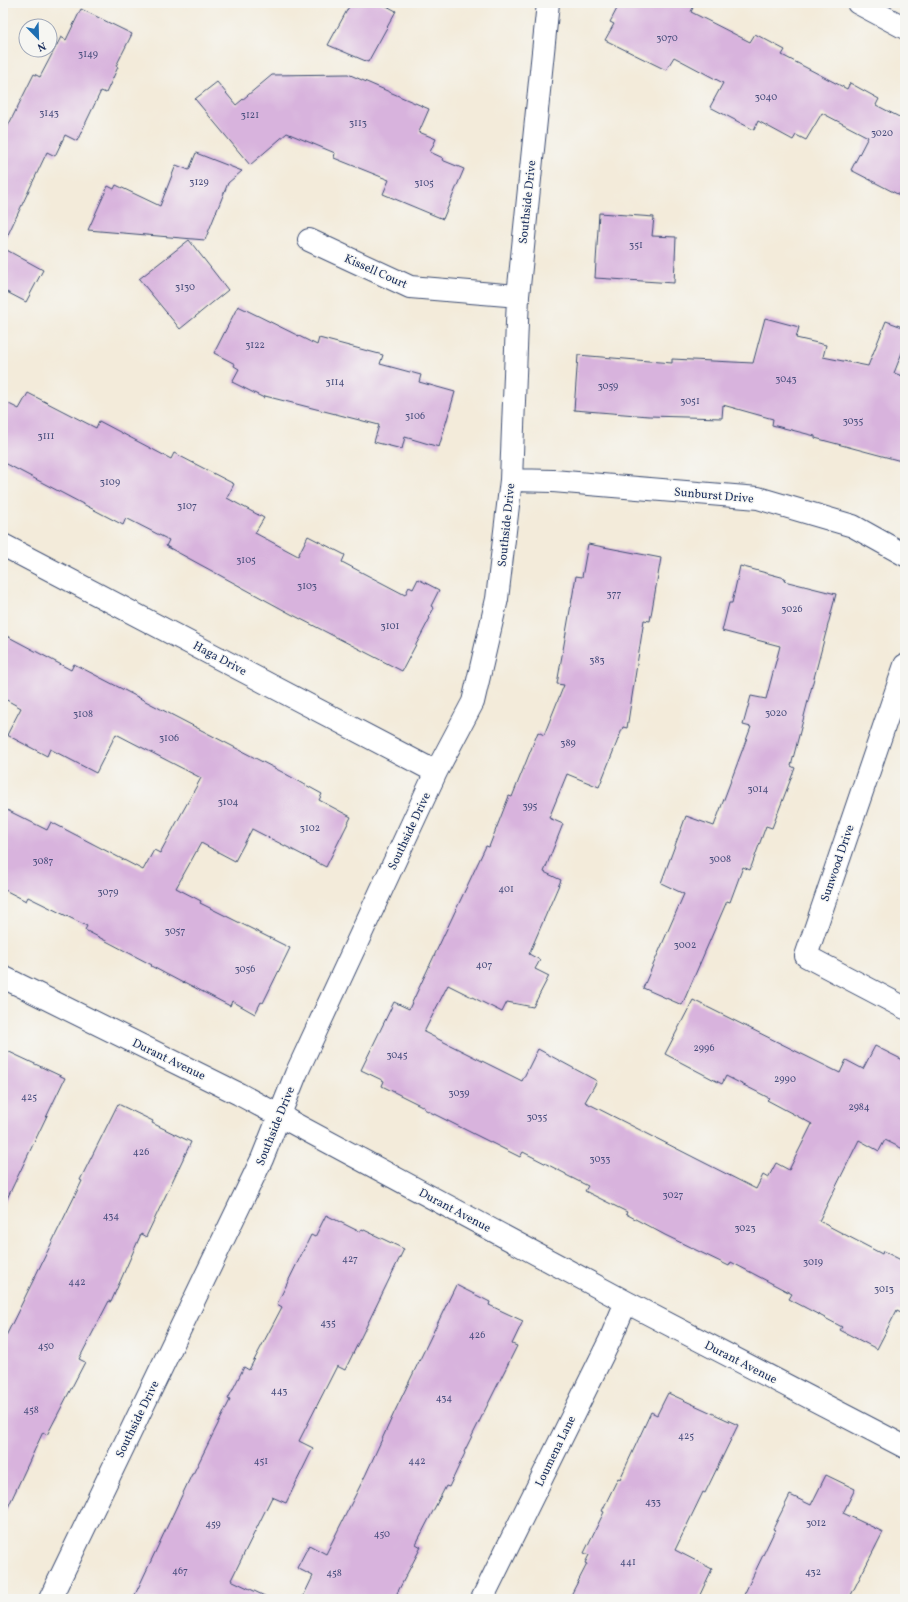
<svg xmlns="http://www.w3.org/2000/svg" width="908" height="1602" viewBox="0 0 908 1602" font-family="Vollkorn,serif">
<style>
.building{fill:#d8b3dd}
.lines{fill:none;stroke-linecap:round;stroke-linejoin:round}
.minor-casing{stroke:#3b4b71;stroke-width:24}
.minor{stroke:#fff;stroke-width:22}
.labels{text-anchor:middle;stroke-width:3;stroke-linejoin:round;paint-order:stroke}
.number-label{font-size:10px;fill:#4a507e}
.street-label{font-size:12px;fill:#1b2f5e;stroke:#f6f6f2}
</style>
<rect width="100%" height="100%" fill="#f6f6f2"/>
<filter id="ink" filterUnits="userSpaceOnUse"><feTurbulence type="fractalNoise" baseFrequency=".025" numOctaves="2"/><feDisplacementMap in="SourceGraphic" scale="8" xChannelSelector="R" yChannelSelector="G"/><feConvolveMatrix kernelMatrix="1 2 1 2 8 2 1 2 1" color-interpolation-filters="sRGB"/></filter>
<filter id="wash" filterUnits="userSpaceOnUse"><feTurbulence type="fractalNoise" baseFrequency=".012" numOctaves="4" result="noise"/><feDisplacementMap in="SourceGraphic" scale="16" xChannelSelector="R" yChannelSelector="G"/><feGaussianBlur stdDeviation="0.9" result="paint"/><feColorMatrix in="noise" values="0 0 0 0 0 0 0 0 0 0 0 0 0 0 0 0 0 1.4 0 .05"/><feComposite in="paint" operator="in"/></filter>
<g filter="url(#wash)">
<rect width="100%" height="100%" fill="#f3ebda"/>
<g id="blocks">
<path class="building" d="M 351,3 L 381,3 L 396,11 L 368,62 L 328,45 Z
M 620,3 L 695,3 L 691,12 L 750,42 L 755,34 L 785,50 L 782,55 L 847,89 L 850,83 L 879,99 L 876,105 L 905,120 L 905,198 L 851,170 L 868,137 L 822,113 L 806,140 L 796,135 L 793,140 L 758,121 L 754,130 L 710,107 L 723,83 L 674,57 L 666,70 L 605,40 L 614,24 L 610,22 Z
M 81,9 L 132,34 L 116,66 L 118,67 L 106,93 L 101,91 L 77,141 L 65,135 L 55,156 L 47,152 L 3,245 L 3,136 L 34,74 L 40,77 L 61,37 L 66,40 Z
M 348,74 L 429,109 L 419,132 L 436,139 L 430,152 L 443,158 L 442,160 L 464,169 L 443,219 L 383,194 L 389,180 L 334,158 L 335,153 L 287,133 L 250,165 L 195,99 L 217,82 L 236,105 L 272,75 Z
M 196,153 L 242,171 L 228,183 L 205,240 L 88,230 L 108,186 L 114,189 L 116,185 L 160,206 L 176,165 L 189,170 Z
M 599,213 L 654,217 L 652,236 L 676,237 L 674,283 L 595,278 Z
M 189,240 L 228,290 L 180,329 L 139,279 Z
M 3,248 L 43,270 L 26,302 L 3,290 Z
M 238,306 L 317,345 L 319,338 L 383,355 L 380,364 L 421,375 L 419,382 L 455,392 L 439,447 L 405,437 L 402,449 L 374,442 L 379,425 L 265,396 L 264,398 L 232,382 L 239,369 L 234,366 L 235,364 L 214,353 Z
M 765,318 L 799,327 L 796,338 L 826,345 L 823,357 L 868,366 L 886,321 L 905,328 L 905,345 L 894,373 L 905,377 L 905,462 L 815,438 L 815,436 L 772,425 L 773,419 L 723,405 L 722,418 L 649,416 L 574,410 L 578,355 L 672,363 L 672,359 L 753,363 Z
M 28,393 L 96,428 L 99,421 L 171,459 L 174,453 L 234,484 L 227,498 L 264,518 L 255,533 L 298,556 L 308,536 L 345,555 L 342,562 L 405,595 L 409,587 L 413,589 L 418,579 L 439,590 L 431,606 L 434,608 L 429,617 L 430,618 L 402,671 L 291,614 L 166,546 L 169,540 L 126,518 L 123,525 L 3,462 L 3,401 L 19,409 Z
M 588,544 L 661,558 L 650,621 L 644,620 L 627,728 L 623,727 L 599,787 L 567,774 L 549,818 L 563,824 L 544,872 L 561,880 L 529,954 L 540,960 L 535,969 L 549,976 L 533,1007 L 507,1002 L 502,1012 L 448,985 L 424,1032 L 522,1081 L 538,1049 L 597,1081 L 585,1102 L 756,1189 L 763,1175 L 768,1178 L 776,1163 L 789,1170 L 812,1124 L 767,1100 L 769,1098 L 726,1076 L 722,1084 L 665,1054 L 693,1000 L 840,1073 L 846,1060 L 863,1069 L 875,1046 L 905,1061 L 905,1150 L 885,1140 L 879,1151 L 859,1140 L 819,1221 L 882,1254 L 883,1251 L 905,1262 L 905,1314 L 897,1310 L 877,1349 L 840,1330 L 842,1327 L 789,1299 L 792,1294 L 731,1262 L 729,1266 L 665,1235 L 626,1214 L 627,1212 L 585,1191 L 588,1186 L 566,1175 L 566,1174 L 523,1152 L 520,1157 L 424,1109 L 424,1107 L 382,1086 L 384,1081 L 361,1070 L 394,1002 L 409,1009 L 486,846 L 489,847 L 509,796 L 512,797 L 538,732 L 544,735 L 564,685 L 557,684 L 576,576 L 582,577 Z
M 740,566 L 785,578 L 784,581 L 836,594 L 791,766 L 795,768 L 772,828 L 766,826 L 750,870 L 743,867 L 730,902 L 727,901 L 682,1005 L 643,988 L 684,894 L 661,883 L 686,816 L 714,826 L 751,727 L 743,725 L 751,696 L 766,699 L 780,646 L 722,631 L 729,603 L 732,603 Z
M 3,634 L 71,670 L 74,664 L 282,772 L 322,794 L 319,800 L 351,817 L 326,867 L 252,829 L 235,861 L 201,843 L 176,888 L 201,901 L 200,903 L 290,948 L 263,1003 L 261,1002 L 255,1014 L 232,1001 L 230,1006 L 184,982 L 183,983 L 151,966 L 152,965 L 85,930 L 87,926 L 28,897 L 26,901 L 3,889 L 3,808 L 47,830 L 51,822 L 143,870 L 154,850 L 160,853 L 201,778 L 116,734 L 96,773 L 50,749 L 47,756 L 7,735 L 21,708 L 3,698 Z
M 3,1049 L 65,1078 L 3,1207 Z
M 118,1104 L 153,1121 L 152,1123 L 191,1142 L 146,1237 L 141,1234 L 111,1302 L 109,1301 L 79,1359 L 85,1362 L 47,1435 L 43,1432 L 3,1518 L 3,1342 L 82,1181 L 80,1180 Z
M 326,1215 L 360,1232 L 362,1229 L 404,1249 L 345,1370 L 337,1366 L 299,1441 L 313,1448 L 286,1503 L 272,1497 L 231,1580 L 271,1599 L 133,1599 L 192,1474 L 193,1474 L 230,1400 L 228,1399 L 244,1367 L 249,1370 L 282,1307 L 277,1304 L 311,1235 L 315,1237 Z
M 456,1285 L 490,1302 L 489,1305 L 523,1321 L 512,1344 L 517,1346 L 464,1452 L 465,1453 L 449,1487 L 446,1486 L 416,1544 L 421,1547 L 394,1599 L 302,1599 L 313,1576 L 297,1568 L 309,1545 L 326,1554 L 366,1474 L 394,1413 Z
M 668,1393 L 738,1425 L 705,1493 L 703,1492 L 675,1550 L 712,1569 L 698,1599 L 569,1599 L 587,1564 L 585,1563 L 589,1555 L 584,1553 L 604,1512 L 602,1511 L 618,1478 L 620,1479 L 651,1412 L 657,1415 Z
M 826,1475 L 855,1489 L 843,1513 L 883,1532 L 849,1599 L 742,1599 L 775,1530 L 773,1529 L 790,1495 L 811,1505 Z"/>
</g>
</g>
<g filter="url(#ink)">
<use href="#blocks" fill-opacity="0" stroke="#3b4b71" stroke-width="1"/>
<g class="lines">
<defs>
<path id="minor" d="M 858,3 L 905,28
M 309,240 L 410,287 L 518,296
M 511,480 L 553,481 L 758,498 L 853,526 L 905,555
M 3,545 L 436,772
M 905,665 L 806,956 L 905,1008
M 3,977 L 239,1094 L 626,1302 L 905,1447
M 50,1599 L 262,1159 L 296,1074 L 436,772 L 473,702 L 497,599 L 511,480 L 518,296 L 548,3
M 482,1599 L 610,1340 L 626,1302"/>
</defs>
<use href="#minor" class="minor-casing"/>
<use href="#minor" class="minor"/>
</g>
</g>
<g class="labels">
<g class="number-label">
<text x="667" y="41">3070</text>
<text x="88" y="57">3149</text>
<text x="766" y="100">3040</text>
<text x="49" y="116">3143</text>
<text x="250" y="118">3121</text>
<text x="358" y="126">3113</text>
<text x="882" y="136">3020</text>
<text x="199" y="185">3129</text>
<text x="424" y="186">3105</text>
<text x="636" y="248">351</text>
<text x="185" y="290">3130</text>
<text x="255" y="348">3122</text>
<text x="786" y="382">3043</text>
<text x="335" y="385">3114</text>
<text x="608" y="389">3059</text>
<text x="690" y="404">3051</text>
<text x="415" y="419">3106</text>
<text x="853" y="424">3035</text>
<text x="46" y="439">3111</text>
<text x="110" y="485">3109</text>
<text x="187" y="509">3107</text>
<text x="246" y="563">3105</text>
<text x="307" y="589">3103</text>
<text x="614" y="597">377</text>
<text x="792" y="612">3026</text>
<text x="390" y="629">3101</text>
<text x="597" y="663">383</text>
<text x="776" y="716">3020</text>
<text x="83" y="717">3108</text>
<text x="169" y="741">3106</text>
<text x="568" y="746">389</text>
<text x="758" y="792">3014</text>
<text x="228" y="805">3104</text>
<text x="530" y="809">395</text>
<text x="310" y="831">3102</text>
<text x="720" y="862">3008</text>
<text x="43" y="864">3087</text>
<text x="506" y="892">401</text>
<text x="108" y="895">3079</text>
<text x="175" y="934">3057</text>
<text x="685" y="948">3002</text>
<text x="484" y="968">407</text>
<text x="245" y="972">3056</text>
<text x="704" y="1051">2996</text>
<text x="397" y="1058">3045</text>
<text x="785" y="1082">2990</text>
<text x="459" y="1096">3039</text>
<text x="29" y="1100">425</text>
<text x="859" y="1110">2984</text>
<text x="537" y="1120">3035</text>
<text x="141" y="1155">426</text>
<text x="600" y="1162">3033</text>
<text x="673" y="1198">3027</text>
<text x="111" y="1219">434</text>
<text x="745" y="1231">3023</text>
<text x="350" y="1262">427</text>
<text x="813" y="1265">3019</text>
<text x="77" y="1285">442</text>
<text x="884" y="1292">3013</text>
<text x="328" y="1326">435</text>
<text x="477" y="1338">426</text>
<text x="46" y="1349">450</text>
<text x="279" y="1394">443</text>
<text x="444" y="1401">434</text>
<text x="31" y="1413">458</text>
<text x="686" y="1439">425</text>
<text x="261" y="1464">451</text>
<text x="417" y="1464">442</text>
<text x="653" y="1505">433</text>
<text x="816" y="1526">3012</text>
<text x="213" y="1527">459</text>
<text x="382" y="1537">450</text>
<text x="628" y="1565">441</text>
<text x="180" y="1574">467</text>
<text x="813" y="1575">432</text>
<text x="334" y="1576">458</text>
</g>
<g class="street-label">
<text transform="translate(527 202) rotate(-84)" y="4">Southside Drive</text>
<text transform="translate(376 271) rotate(24)" y="4">Kissell Court</text>
<text transform="translate(714 495) rotate(5)" y="4">Sunburst Drive</text>
<text transform="translate(506 525) rotate(-84)" y="4">Southside Drive</text>
<text transform="translate(220 658) rotate(28)" y="4">Haga Drive</text>
<text transform="translate(409 831) rotate(-65)" y="4">Southside Drive</text>
<text transform="translate(837 863) rotate(-71)" y="4">Sunwood Drive</text>
<text transform="translate(169 1059) rotate(26)" y="4">Durant Avenue</text>
<text transform="translate(275 1126) rotate(-68)" y="4">Southside Drive</text>
<text transform="translate(455 1210) rotate(28)" y="4">Durant Avenue</text>
<text transform="translate(741 1362) rotate(27)" y="4">Durant Avenue</text>
<text transform="translate(137 1419) rotate(-64)" y="4">Southside Drive</text>
<text transform="translate(555 1451) rotate(-64)" y="4">Loumena Lane</text>
</g>
</g>
<rect width="908" height="1602" fill="none" stroke="#f6f6f2" stroke-width="16"/>
<g transform="translate(38 38) rotate(157)"><circle r="19" fill="#f6f6f2" stroke="#9ea6b7"/>
<path d="M0-3L7 15L0 10L-7 15Z" fill="#1f6fb2"/>
<text y="-6" font-size="11" font-weight="bold" text-anchor="middle" fill="#1b2f5e">N</text>
</g>
</svg>
